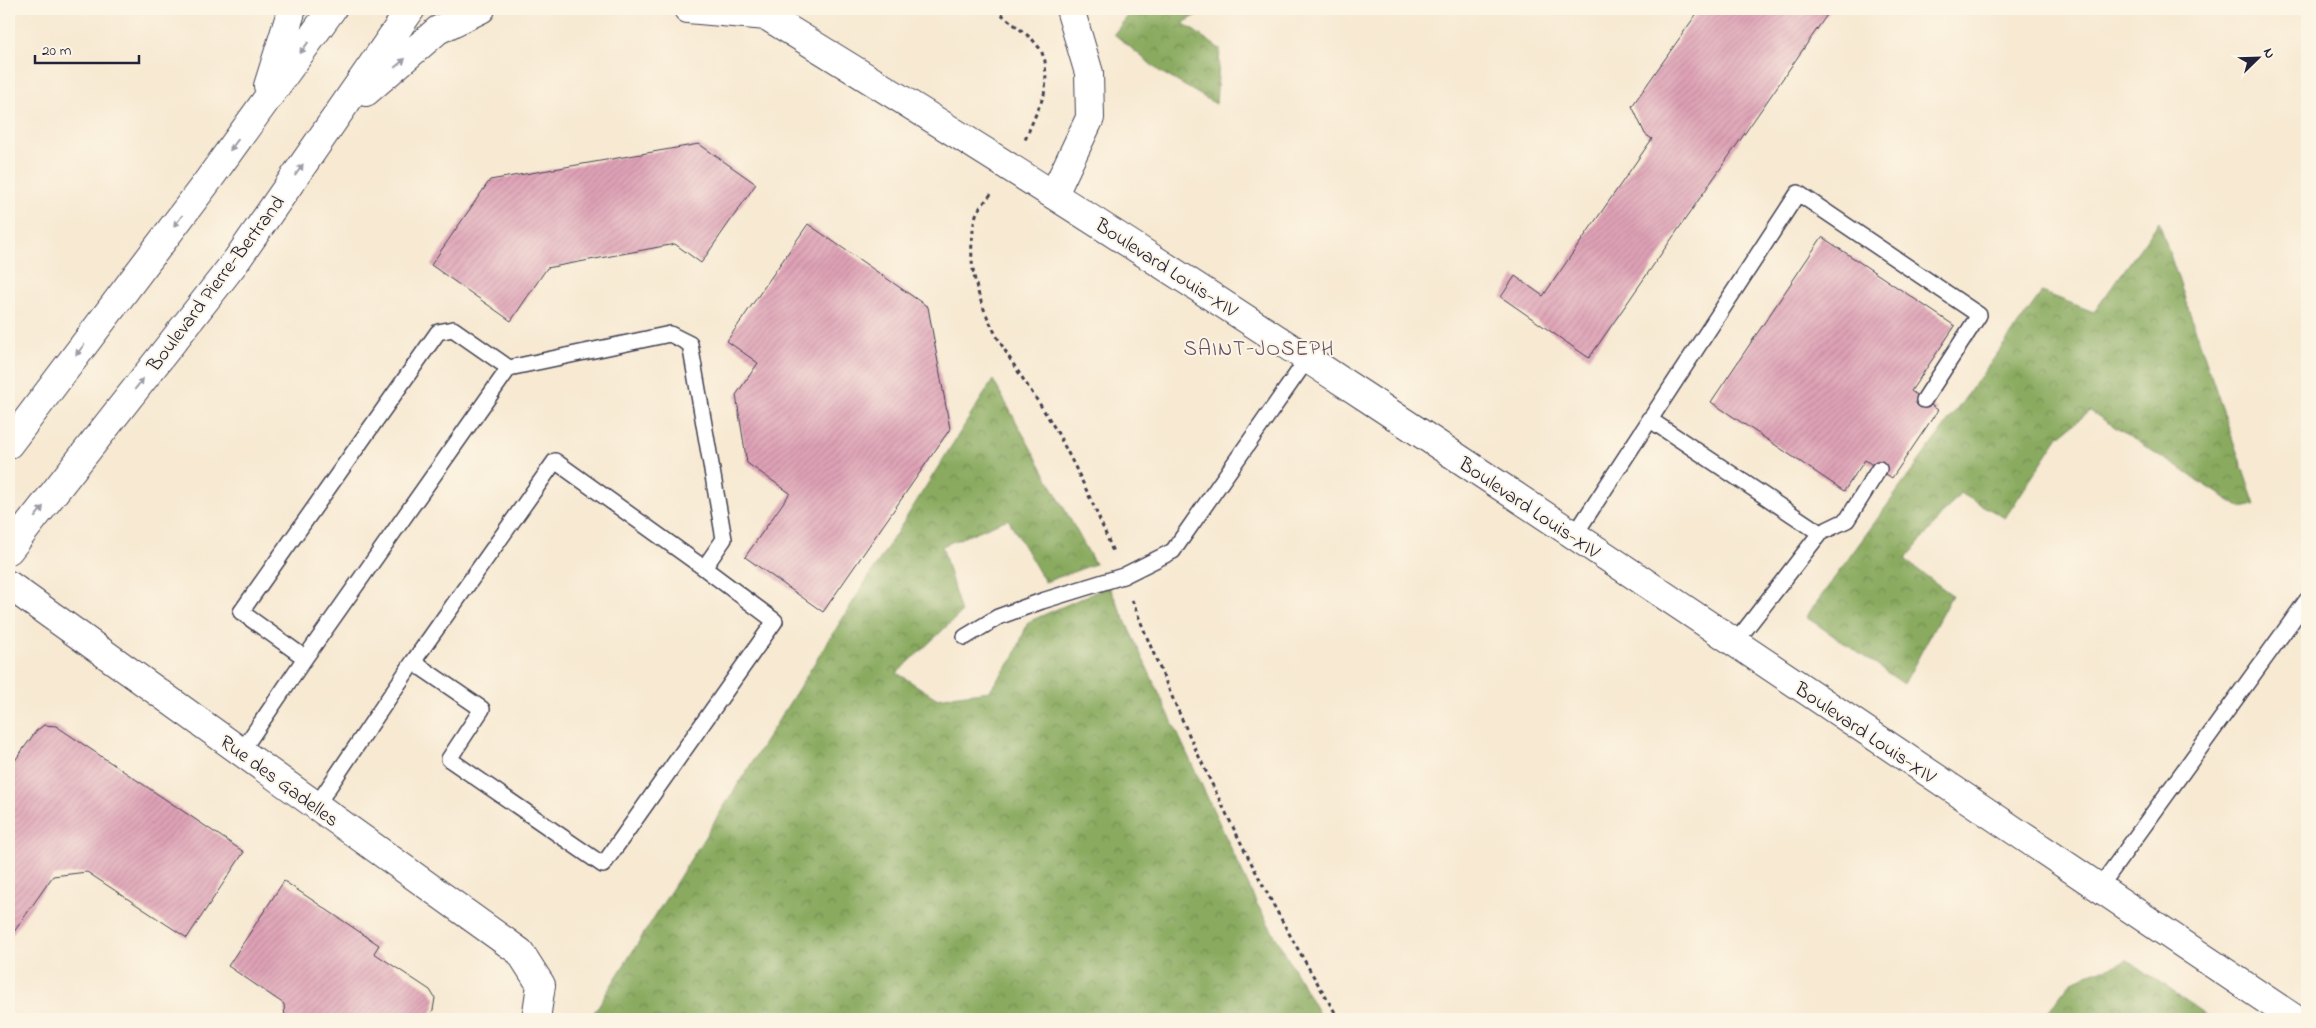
<svg xmlns="http://www.w3.org/2000/svg" width="2316" height="1028" viewBox="0 0 2316 1028" font-family="'Indie Flower',sans-serif">
<style>
.forest{fill:url(#forest-crowns);stroke:#56664d}
.building{fill:url(#building-hatch)}
.lines{fill:none;stroke-linecap:round;stroke-linejoin:round}
.service-casing{stroke:#424052;stroke-width:18}
.minor-casing{stroke:#424052;stroke-width:30}
.secondary-casing{stroke:#424052;stroke-width:30}
.path{stroke:#424052;stroke-width:3;stroke-dasharray:4 4;stroke-linecap:butt}
.service{stroke:#fff;stroke-width:15}
.minor{stroke:#fff;stroke-width:28}
.secondary{stroke:#fff;stroke-width:28}
.oneway{fill:#9c9ca7}
.labels{text-anchor:middle;stroke-width:4;stroke-linejoin:round;paint-order:stroke}
.street-label{font-size:20px;fill:#22223b;stroke:#fcf5e5}
.neighbourhood-label{font-size:21px;letter-spacing:1px;fill:#644e66;stroke:#fcf5e5}
</style>
<defs>
<pattern id="forest-crowns" width="20" height="18" patternUnits="userSpaceOnUse" patternTransform="scale(1.25)"><rect width="20" height="18" fill="#89aa5f"/><path d="M2 6a3 3 0 1 1 6 0M12 15a3 3 0 1 1 6 0" fill="none" stroke="#708a50"/></pattern>
<pattern id="building-hatch" width="6" height="6" patternUnits="userSpaceOnUse" patternTransform="scale(1.25)"><rect width="6" height="6" fill="#dea1b5"/><path d="M-1 1l2-2M0 6l6-6M5 7l2-2" fill="none" stroke="#be8a9d"/></pattern>
</defs>
<rect width="100%" height="100%" fill="#fcf5e5"/>
<filter id="ink" filterUnits="userSpaceOnUse"><feTurbulence type="fractalNoise" baseFrequency=".02" numOctaves="2"/><feDisplacementMap in="SourceGraphic" scale="10" xChannelSelector="R" yChannelSelector="G"/><feConvolveMatrix kernelMatrix="1 2 1 2 8 2 1 2 1" color-interpolation-filters="sRGB"/></filter>
<filter id="wash" filterUnits="userSpaceOnUse"><feTurbulence type="fractalNoise" baseFrequency=".0096" numOctaves="4" result="noise"/><feDisplacementMap in="SourceGraphic" scale="20" xChannelSelector="R" yChannelSelector="G"/><feGaussianBlur stdDeviation="1.12" result="paint"/><feColorMatrix in="noise" values="0 0 0 0 0 0 0 0 0 0 0 0 0 0 0 0 0 1.4 0 .05"/><feComposite in="paint" operator="in"/></filter>
<g filter="url(#wash)">
<rect width="100%" height="100%" fill="#f7e9d2"/>
<path class="forest" d="M 1133,9 L 1207,9 L 1183,23 L 1220,49 L 1216,104 L 1159,71 L 1114,34 Z
M 2159,222 L 2255,505 L 2241,508 L 2090,411 L 2059,436 L 2005,518 L 1960,493 L 1905,560 L 1952,595 L 1904,684 L 1806,617 L 2042,292 L 2094,312 Z
M 993,380 L 1095,564 L 1045,582 L 1008,519 L 942,546 L 961,613 L 897,673 L 936,698 L 989,691 L 1014,657 L 1028,622 L 1109,586 L 1257,904 L 1322,1019 L 590,1019 Z
M 2127,960 L 2213,1019 L 2042,1019 L 2072,981 Z"/>
<g id="blocks">
<path class="building" d="M 1700,9 L 1831,9 L 1589,358 L 1501,297 L 1515,276 L 1543,296 L 1652,139 L 1645,134 L 1632,106 Z
M 699,144 L 756,184 L 701,263 L 675,244 L 547,268 L 511,321 L 431,265 L 490,180 Z
M 808,224 L 928,307 L 950,429 L 823,612 L 745,557 L 790,493 L 747,463 L 736,395 L 758,363 L 727,341 Z
M 1822,237 L 1955,326 L 1911,391 L 1938,410 L 1892,478 L 1865,460 L 1844,491 L 1711,402 Z
M 44,725 L 56,726 L 244,852 L 187,938 L 87,872 L 53,876 L 9,939 L 9,769 L 36,731 Z
M 284,881 L 379,945 L 374,953 L 430,990 L 435,998 L 433,1010 L 427,1019 L 285,1019 L 284,1004 L 228,966 Z"/>
</g>
</g>
<g filter="url(#ink)">
<use href="#blocks" fill-opacity="0" stroke="#424052" stroke-width="1"/>
<g class="lines">
<defs>
<path id="service" d="M 1649,419 L 1820,533
M 1574,536 L 1798,193 L 1979,315 L 1924,400
M 965,637 L 998,617 L 1042,601 L 1123,576 L 1173,551 L 1308,358
M 1734,644 L 1820,533 L 1847,520 L 1879,469
M 305,658 L 241,612 L 438,332 L 453,329 L 509,368
M 413,662 L 555,461 L 704,568
M 241,752 L 305,658 L 509,368 L 670,334 L 690,344 L 724,539 L 704,568 L 775,621 L 603,865 L 449,759 L 482,709 L 413,662 L 316,806
M 2099,888 L 2307,600"/>
<path id="minor" d="M 1054,194 L 1090,118 L 1089,73 L 1070,9
M 9,585 L 520,952 L 541,985 L 536,1019"/>
<path id="secondary" d="M 688,9 L 767,16
M 755,9 C 1279,328 1785,678 2295,1019
M 268,86 L 292,9
M 366,92 L 438,30 L 481,9
M 9,444 L 207,182 L 332,9
M 9,550 L 236,261 L 411,9"/>
</defs>
<use href="#service" class="service-casing"/>
<use href="#minor" class="minor-casing"/>
<use href="#secondary" class="secondary-casing"/>
<path class="path" d="M 995,9 L 1032,39 L 1041,50 L 1045,61 L 1046,81 L 1044,95 L 1025,140
M 991,194 C 986,201 979,207 976,215 C 973,224 973,233 972,241 C 967,314 1023,373 1057,432 C 1078,471 1097,511 1113,552
M 1132,600 C 1189,745 1258,886 1339,1019"/>
<use href="#service" class="service"/>
<use href="#minor" class="minor"/>
<use href="#secondary" class="secondary"/>
</g>
<defs><path id="oneway-solid" d="M-6-.8H1V-3.2L6.5 0L1 3.2V.8H-6Z" transform="scale(1.25)"/></defs>
<g class="oneway">
<use href="#oneway-solid" transform="translate(304 48) rotate(126)"/>
<use href="#oneway-solid" transform="translate(400 63) rotate(-40)"/>
<use href="#oneway-solid" transform="translate(234 145) rotate(126)"/>
<use href="#oneway-solid" transform="translate(299 170) rotate(-55)"/>
<use href="#oneway-solid" transform="translate(178 221) rotate(127)"/>
<use href="#oneway-solid" transform="translate(80 350) rotate(127)"/>
<use href="#oneway-solid" transform="translate(139 384) rotate(-52)"/>
<use href="#oneway-solid" transform="translate(39 512) rotate(-52)"/>
</g>
</g>
<g class="labels">
<g class="street-label">
<text transform="translate(1167 267) rotate(33)" y="7">Boulevard Louis-XIV</text>
<text transform="translate(215 283) rotate(-53)" y="7">Boulevard Pierre-Bertrand</text>
<text transform="translate(1530 507) rotate(34)" y="7">Boulevard Louis-XIV</text>
<text transform="translate(1866 732) rotate(34)" y="7">Boulevard Louis-XIV</text>
<text transform="translate(280 780) rotate(36)" y="7">Rue des Gadelles</text>
</g>
<g class="neighbourhood-label">
<text x="1259" y="355">SAINT-JOSEPH</text>
</g>
</g>
<rect width="2316" height="1028" fill="none" stroke="#fcf5e5" stroke-width="30"/>
<g transform="translate(2258 58) rotate(67)" stroke="#fcf5e5" stroke-width="4" paint-order="stroke">
<path d="M0-4L9 19L0 12L-9 19Z" fill="#22223b"/>
<text y="-8" font-size="14" font-weight="bold" text-anchor="middle" fill="#22223b">N</text>
</g>
<path d="M35 55v8h104v-8" fill="none" stroke="#22223b" stroke-width="2.5"/>
<text x="42" y="55" font-size="15" fill="#22223b" stroke="#fcf5e5" stroke-width="4" paint-order="stroke">20 m</text>
</svg>
